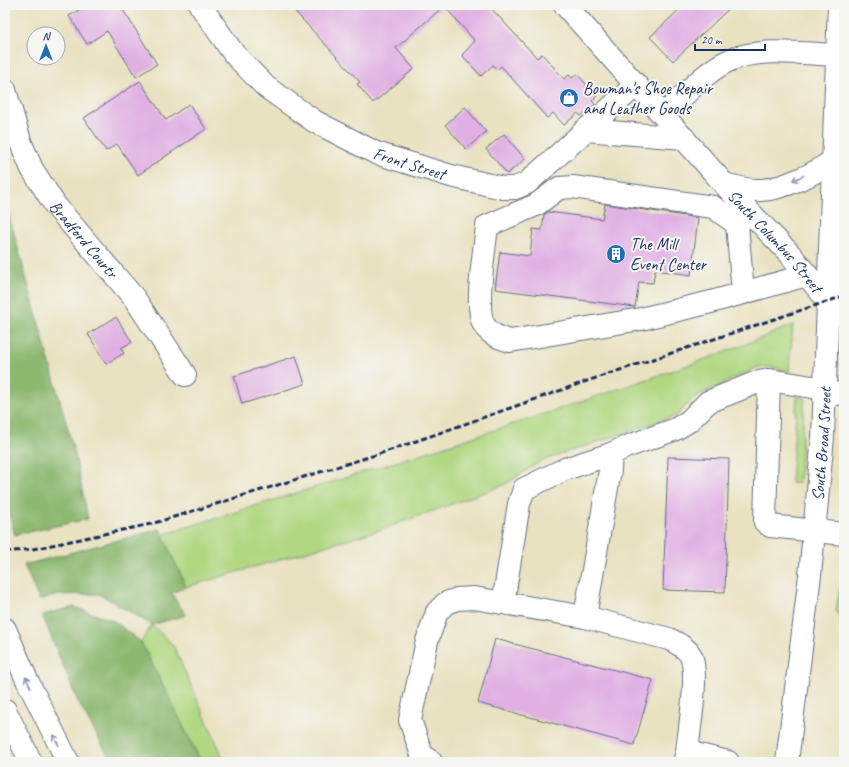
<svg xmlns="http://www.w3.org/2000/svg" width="849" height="767" viewBox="0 0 849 767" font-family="Caveat,sans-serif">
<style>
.green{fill:#b1d781;stroke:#668370}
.forest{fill:#8cb86f;stroke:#547466}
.building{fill:#e0b0e3}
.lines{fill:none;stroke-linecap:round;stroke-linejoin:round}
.minor-casing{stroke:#636e81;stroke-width:24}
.major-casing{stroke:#636e81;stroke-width:24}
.highway-casing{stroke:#636e81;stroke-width:24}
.minor{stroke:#fff;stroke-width:22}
.major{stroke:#fff;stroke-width:22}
.highway{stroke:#fff;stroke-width:22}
.rail{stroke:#1b2f5e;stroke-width:3;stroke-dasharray:6 3;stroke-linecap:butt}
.oneway{stroke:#8d97ae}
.labels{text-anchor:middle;stroke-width:4;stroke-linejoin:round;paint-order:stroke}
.poi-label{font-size:17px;fill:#1b2f5e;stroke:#f6f6f2;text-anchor:start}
.street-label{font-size:17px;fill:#1b2f5e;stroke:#f6f6f2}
</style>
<rect width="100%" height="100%" fill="#f6f6f2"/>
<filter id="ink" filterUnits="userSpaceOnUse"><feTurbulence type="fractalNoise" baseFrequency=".025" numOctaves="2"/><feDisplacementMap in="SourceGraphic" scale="8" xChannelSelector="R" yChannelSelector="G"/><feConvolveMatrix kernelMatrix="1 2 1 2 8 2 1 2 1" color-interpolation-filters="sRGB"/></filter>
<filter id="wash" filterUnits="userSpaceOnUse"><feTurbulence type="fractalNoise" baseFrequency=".012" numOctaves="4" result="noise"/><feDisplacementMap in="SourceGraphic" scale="16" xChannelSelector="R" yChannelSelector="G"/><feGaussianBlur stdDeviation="0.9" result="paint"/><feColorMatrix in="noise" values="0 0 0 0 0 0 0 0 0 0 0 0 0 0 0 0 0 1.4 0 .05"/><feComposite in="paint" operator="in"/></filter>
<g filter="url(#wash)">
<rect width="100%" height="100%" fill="#e9e2c1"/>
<path class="green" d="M 793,325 L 789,372 L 772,367 L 758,367 L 693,398 L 678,415 L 541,461 L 504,485 L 380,530 L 186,587 L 162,535 C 302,491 443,448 583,401 C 653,377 725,354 793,325 Z
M 797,397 L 805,397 L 799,483 L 791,483 Z
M 844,585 L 844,619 L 842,621 L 836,611 L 840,588 Z
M 152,625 L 173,645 L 225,762 L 201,762 L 141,642 Z"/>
<path class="forest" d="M 5,201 L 75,455 L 88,519 L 15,535 L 5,499 Z
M 160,529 L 186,587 L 171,593 L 186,615 L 152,625 L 99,594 L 59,595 L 39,600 L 24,565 Z
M 74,607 L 114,621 L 141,642 L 201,762 L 112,762 L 78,702 L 42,615 Z"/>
<g id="blocks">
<path class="building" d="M 87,5 L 120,5 L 157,64 L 136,77 L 107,31 L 87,44 L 69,16 Z
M 289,5 L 488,5 L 537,58 L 542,54 L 564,79 L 569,75 L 572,78 L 577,74 L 597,96 L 592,101 L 595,104 L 581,116 L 578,113 L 564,125 L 553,113 L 547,118 L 501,66 L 497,70 L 493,65 L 481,76 L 462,55 L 475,41 L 444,6 L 396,48 L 414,69 L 373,103 L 357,84 L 360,82 Z
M 684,5 L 733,5 L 673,61 L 650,37 Z
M 140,81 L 166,120 L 189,104 L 206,129 L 138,175 L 117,144 L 106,151 L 84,118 Z
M 465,107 L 486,132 L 466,149 L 445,125 Z
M 504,134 L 525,159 L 507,174 L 486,149 Z
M 605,204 L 698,218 L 691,275 L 655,270 L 653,283 L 639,282 L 635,307 L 495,289 L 500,252 L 530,256 L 533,229 L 542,230 L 544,215 L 548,212 L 602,219 Z
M 116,317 L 132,342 L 121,348 L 124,353 L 106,364 L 88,334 Z
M 296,356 L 305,384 L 242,404 L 234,376 Z
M 668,457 L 729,459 L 725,592 L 663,590 Z
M 495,639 L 653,680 L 634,745 L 478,703 Z"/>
</g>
</g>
<g filter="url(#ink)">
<use href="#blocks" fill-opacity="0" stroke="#636e81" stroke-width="1"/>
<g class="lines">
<defs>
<g id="minor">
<path id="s1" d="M 200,5 L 234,54 L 266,87 L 314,121 L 376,153 L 451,176 L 503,188 L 515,188 L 527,183 L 636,85"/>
<path id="s2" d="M 565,5 L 741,203 L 790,254 L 828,301 L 844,315"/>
<path id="s3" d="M 5,90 L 20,141 L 32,169 L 55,205 L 135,299 L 185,375"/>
<path d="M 664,115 C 684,96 705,71 730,60 C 759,47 806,54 837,55"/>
<path d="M 585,130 L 684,138"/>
<path d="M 724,184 C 736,187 748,191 761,190 C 782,189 816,174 833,160"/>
<path d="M 737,224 L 713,207 L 573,187 L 559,188 L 536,205 L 487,226 C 485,248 474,308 484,325 C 490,335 500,338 510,341 L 641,319 L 711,302 L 807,275"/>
<path d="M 743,293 L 737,224 L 748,214"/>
<path d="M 828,301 L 844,285"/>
<path d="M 769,380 L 765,522 L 770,526 L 844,534"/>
<path d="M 824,397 L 844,392"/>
<path d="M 503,603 L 519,504 L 524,489 L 565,469 L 611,454"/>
<path d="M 585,617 L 669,639 C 677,643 687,648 691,656 C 699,676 689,730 687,752"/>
<path d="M 431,762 L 422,755 L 410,720 L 427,641 L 437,612 L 446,603 L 457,599 L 474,598 L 585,617 L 610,470 L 611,454 L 626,447 L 676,429 L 689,421 L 708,402 L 755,383 L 769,380 L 825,389"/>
<path d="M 684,762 L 687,752 L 728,762"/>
</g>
<g id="major">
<path id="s4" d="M 787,762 L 810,575 L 823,437 L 839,5"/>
</g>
<path id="highway" d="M 5,629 L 27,680 L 68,762
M 5,710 L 31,762"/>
</defs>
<use href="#minor" class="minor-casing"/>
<use href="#major" class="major-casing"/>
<use href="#highway" class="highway-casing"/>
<use href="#minor" class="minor"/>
<use href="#major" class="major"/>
<use href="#highway" class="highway"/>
<path class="rail" d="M 5,552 L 33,549 L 151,524 L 385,452 L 590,380 L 844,296"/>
</g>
<defs><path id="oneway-shaft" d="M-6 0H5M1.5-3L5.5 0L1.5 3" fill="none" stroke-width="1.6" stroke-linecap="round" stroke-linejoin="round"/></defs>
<g class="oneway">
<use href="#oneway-shaft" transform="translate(798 178) rotate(157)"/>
<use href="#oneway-shaft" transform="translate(28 682) rotate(-115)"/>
<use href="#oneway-shaft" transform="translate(56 740) rotate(-117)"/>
</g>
</g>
<defs>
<symbol id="shop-disc" viewBox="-11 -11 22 22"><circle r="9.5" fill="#1f6fb2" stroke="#f6f6f2"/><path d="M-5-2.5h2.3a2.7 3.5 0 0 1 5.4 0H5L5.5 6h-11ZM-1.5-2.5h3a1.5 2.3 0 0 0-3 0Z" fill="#fff"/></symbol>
<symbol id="building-disc" viewBox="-11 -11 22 22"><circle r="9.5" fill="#1f6fb2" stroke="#f6f6f2"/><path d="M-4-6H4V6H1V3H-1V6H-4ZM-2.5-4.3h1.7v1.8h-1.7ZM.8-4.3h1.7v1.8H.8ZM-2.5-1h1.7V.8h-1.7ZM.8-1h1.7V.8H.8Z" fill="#fff"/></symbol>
</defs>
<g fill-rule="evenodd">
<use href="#shop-disc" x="558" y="87" width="22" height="22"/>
<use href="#building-disc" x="605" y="243" width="22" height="22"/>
</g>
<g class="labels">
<g class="poi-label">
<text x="583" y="94">Bowman's Shoe Repair<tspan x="583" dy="20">and Leather Goods</tspan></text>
<text x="630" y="250">The Mill<tspan x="630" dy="20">Event Center</tspan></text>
</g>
<g class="street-label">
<text dy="6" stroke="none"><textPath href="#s1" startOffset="269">Front Street</textPath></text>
<text dy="6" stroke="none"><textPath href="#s3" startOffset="171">Bradford Courtr</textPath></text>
<text dy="6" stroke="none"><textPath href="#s2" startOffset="316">South Columbus Street</textPath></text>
<text dy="6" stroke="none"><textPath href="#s4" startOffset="320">South Broad Street</textPath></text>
</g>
</g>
<rect width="849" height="767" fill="none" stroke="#f6f6f2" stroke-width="20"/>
<g transform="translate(46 46)"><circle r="19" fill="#f6f6f2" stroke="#9ea6b7"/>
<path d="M0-3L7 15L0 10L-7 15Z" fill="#1f6fb2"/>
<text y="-6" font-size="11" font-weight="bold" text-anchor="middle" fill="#1b2f5e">N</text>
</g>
<path d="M695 44v6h70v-6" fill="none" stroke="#1b2f5e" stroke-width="2"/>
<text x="701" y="44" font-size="12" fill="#1b2f5e" stroke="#f6f6f2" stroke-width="3" paint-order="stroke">20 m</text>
</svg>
